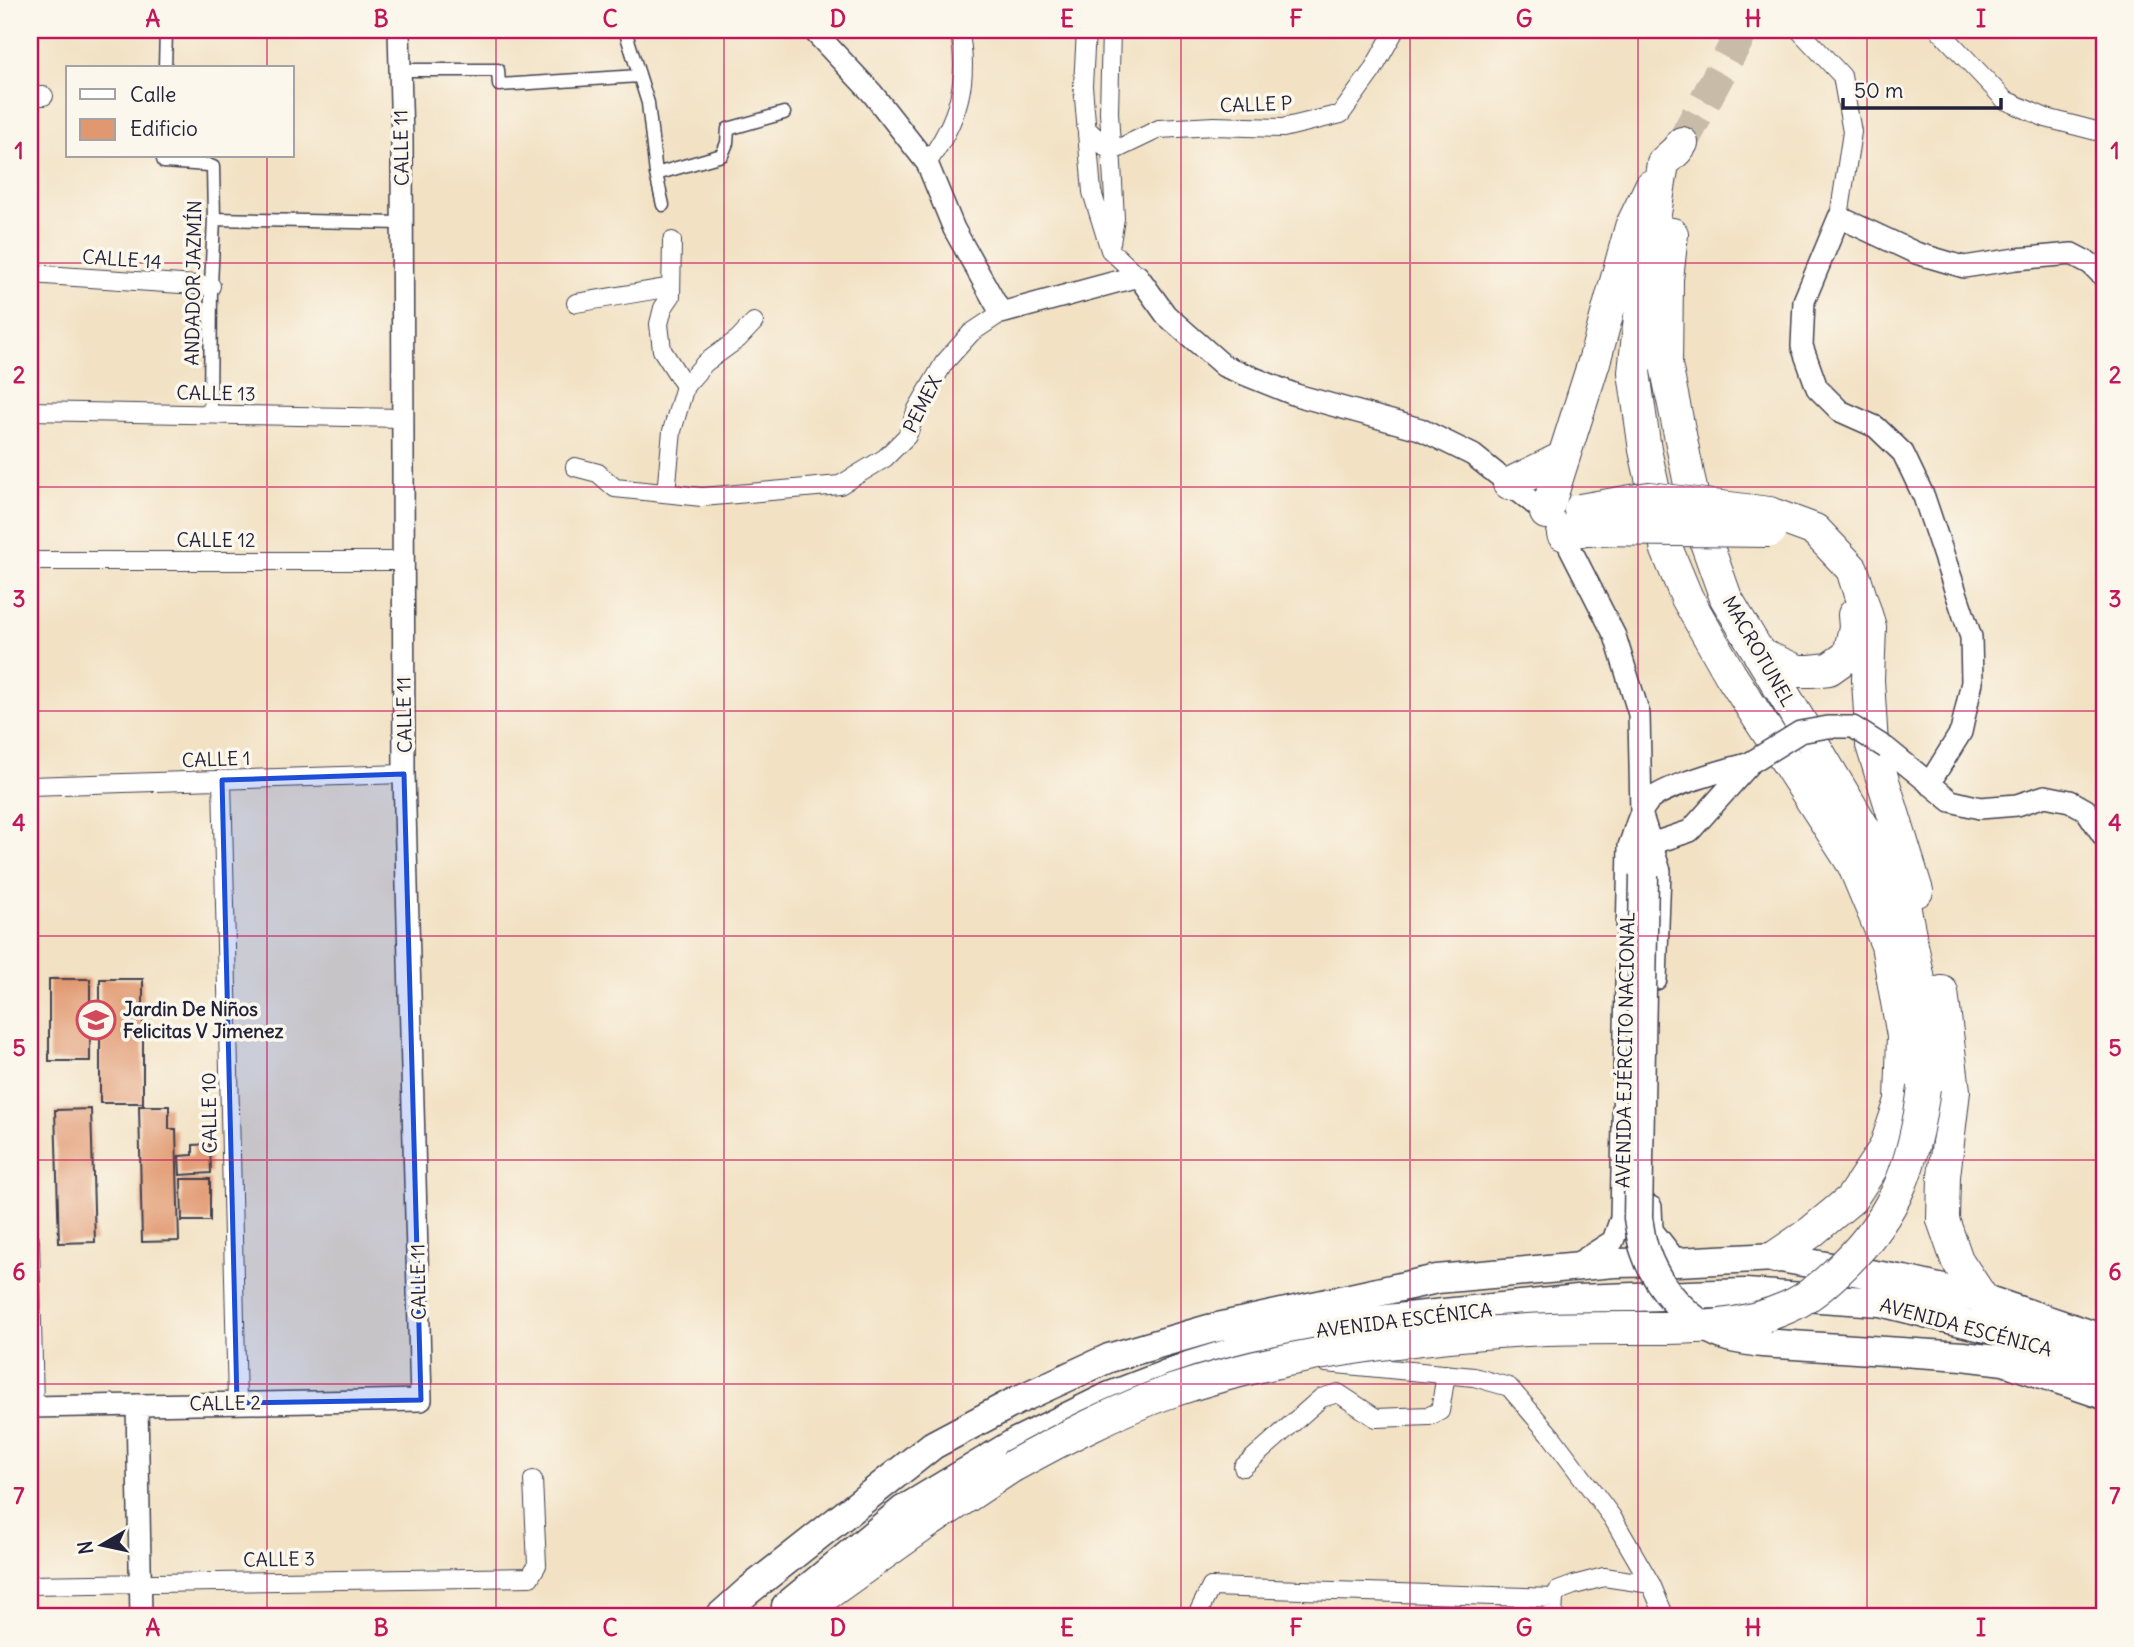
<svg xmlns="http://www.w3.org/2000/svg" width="2134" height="1647" viewBox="0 0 2134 1647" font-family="Delius,sans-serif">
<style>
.building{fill:#e19870}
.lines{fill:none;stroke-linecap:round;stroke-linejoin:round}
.motorway-tunnel{stroke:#c8bba8;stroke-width:32;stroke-dasharray:32 16;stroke-linecap:butt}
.pedestrian-casing{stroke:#413f4f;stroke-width:15}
.minor-casing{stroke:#413f4f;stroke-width:20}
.tertiary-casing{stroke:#413f4f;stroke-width:24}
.primary-casing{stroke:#413f4f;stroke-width:31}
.trunk-casing{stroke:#413f4f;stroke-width:32}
.motorway-casing{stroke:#413f4f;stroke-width:34}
.pedestrian{stroke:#fff;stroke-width:12}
.minor{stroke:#fff;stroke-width:18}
.tertiary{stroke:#fff;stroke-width:21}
.primary{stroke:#fff;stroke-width:28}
.trunk{stroke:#fff;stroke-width:30}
.motorway{stroke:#fff;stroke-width:32}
.tertiary-bridge-casing{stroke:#413f4f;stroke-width:24;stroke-linecap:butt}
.primary-bridge-casing{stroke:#413f4f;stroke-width:31;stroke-linecap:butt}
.motorway-bridge-casing{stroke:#413f4f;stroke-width:34;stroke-linecap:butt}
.tertiary-bridge{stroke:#fff;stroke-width:21}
.primary-bridge{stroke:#fff;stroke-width:28}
.motorway-bridge{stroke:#fff;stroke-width:32}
.marked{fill:#1d4ed8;fill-opacity:0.2;stroke:#1d4ed8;stroke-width:5;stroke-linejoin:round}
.grid{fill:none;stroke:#c2185b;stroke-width:2;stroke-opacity:0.55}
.labels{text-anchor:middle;stroke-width:7;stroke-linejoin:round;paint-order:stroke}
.street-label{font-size:19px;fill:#22223b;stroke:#fbf7ec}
.poi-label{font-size:19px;font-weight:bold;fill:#22223b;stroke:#fbf7ec;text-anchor:start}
.neatline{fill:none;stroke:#c2185b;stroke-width:2.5}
.grid-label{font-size:23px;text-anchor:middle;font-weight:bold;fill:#c2185b}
</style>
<rect width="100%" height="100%" fill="#fbf7ec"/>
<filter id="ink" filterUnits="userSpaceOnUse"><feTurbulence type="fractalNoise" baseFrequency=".0143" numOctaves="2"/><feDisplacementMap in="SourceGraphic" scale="14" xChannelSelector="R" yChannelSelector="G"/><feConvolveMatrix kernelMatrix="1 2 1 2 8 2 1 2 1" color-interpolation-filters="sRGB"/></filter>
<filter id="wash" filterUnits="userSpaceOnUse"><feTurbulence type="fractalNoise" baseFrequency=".00686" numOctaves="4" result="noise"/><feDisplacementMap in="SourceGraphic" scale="28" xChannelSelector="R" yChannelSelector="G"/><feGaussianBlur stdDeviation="1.57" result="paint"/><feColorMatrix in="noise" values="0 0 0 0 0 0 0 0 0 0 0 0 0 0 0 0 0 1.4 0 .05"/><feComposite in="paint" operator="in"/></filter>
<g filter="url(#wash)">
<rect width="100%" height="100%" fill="#f2e1c3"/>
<g id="blocks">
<path class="building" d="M 49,979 L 90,979 L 90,1061 L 49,1061 Z
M 100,979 L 143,979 L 143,1103 L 100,1103 Z
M 139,1106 L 169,1106 L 169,1129 L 176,1129 L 179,1241 L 142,1242 Z
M 91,1109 L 95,1242 L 59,1243 L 55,1110 Z
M 210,1144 L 211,1173 L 180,1175 L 179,1156 L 193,1155 L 193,1145 Z
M 181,1179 L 210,1179 L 210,1221 L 182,1221 Z"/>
</g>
</g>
<g filter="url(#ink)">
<use href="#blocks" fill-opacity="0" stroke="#413f4f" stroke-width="2"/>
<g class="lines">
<path class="motorway-tunnel" d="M 1682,143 L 1743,30"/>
<defs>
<path id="pedestrian" d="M 625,30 L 648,103 L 656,174 L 663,205
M 165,68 L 166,30
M 399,70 L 498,70 L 499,85 L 639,76
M 162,156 L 164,162 L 208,165 L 213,167 L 214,219 L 211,286 L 210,414
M 656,174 L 722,155 L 727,143 L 728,129 L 784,113
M 214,219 L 401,223"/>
<path id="minor" d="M 1086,30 L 1083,86 L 1092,192 L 1110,250 L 1138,276
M 1111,30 L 1109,112 L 1115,218 L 1111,243
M 1799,30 L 1842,76 L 1852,132 L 1839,217
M 1939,30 L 2005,100 L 2046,118 L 2104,133
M 30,96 L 44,96
M 1086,128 L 1111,152 L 1159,129 L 1214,126 L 1283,128 L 1341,114 L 1372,71 L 1395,30
M 927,163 C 958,121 970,81 959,30
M 30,274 L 211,286
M 576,303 L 671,287
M 685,386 L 705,363 L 738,339 L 754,322
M 30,411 L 401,418
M 575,467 L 598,473 L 615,488 L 702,497 L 840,485 L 885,458 L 907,436 L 917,409 L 944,363 L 971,333 L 1001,313
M 666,493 L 672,431 L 685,386 L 662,350 L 659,324 L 663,308 L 671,296 L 672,241
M 30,561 L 402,561
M 222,780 L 237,1403
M 30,786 L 404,774
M 30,1240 L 34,1406
M 1326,1363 L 1474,1377 L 1509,1387 L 1552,1437 L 1612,1517 L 1651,1584 L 1665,1617
M 1243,1467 L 1321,1398 L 1338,1393 L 1376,1418 L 1429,1416 L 1440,1411 L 1446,1374
M 30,1585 L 530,1577 L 537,1565 L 533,1480
M 1196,1617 L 1211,1587 L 1554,1598
M 1553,1617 L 1554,1598 L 1558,1591 L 1574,1585 L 1604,1577 L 1651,1584"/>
<path id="tertiary" d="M 813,30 L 872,93 L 927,163 L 954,229 L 1001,313 L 1138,276 L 1166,315 L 1224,366 L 1296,395 L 1420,429 L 1473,455 L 1557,522 L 1615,636 L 1639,714 L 1641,813 L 1660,871 L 1656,979
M 1886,748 L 1951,801 L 1980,808 L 2017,805 L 2045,796 L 2070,801 L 2086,810 L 2104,837
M 1929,784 L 1961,732 L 1972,682 L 1971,637 L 1924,497 L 1903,453 L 1876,427 L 1840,411 L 1817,388 L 1802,346 L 1804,301 L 1839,217 L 1916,253 L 1964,267 L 2016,259 L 2072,254 L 2091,264 L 2104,277
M 1651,844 L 1690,831 L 1750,764
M 1651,1207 L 1652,1230 L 1677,1262
M 1575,1265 L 1613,1241 L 1621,1218 L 1629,846 C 1635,831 1638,812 1649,801 C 1665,785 1727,770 1750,763
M 137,1405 L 141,1617
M 30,1407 L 421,1400 L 404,774 L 402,140 L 399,30"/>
<path id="primary" d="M 1762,1343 L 1963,1356 L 2004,1361 L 2104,1395
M 786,1606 L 903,1510 L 1016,1442 L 1110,1396 L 1188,1366 L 1289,1335 L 1387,1319 L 1578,1299 L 1745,1293 L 1880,1302 L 2002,1332 L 2104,1366
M 719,1617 L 748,1591 L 933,1445 L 1018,1400 L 1109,1358 L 1209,1329 L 1437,1279 L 1614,1263 L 1677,1262 L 1775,1257 L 1904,1280 L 1982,1298 L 2104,1339"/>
<path id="trunk" d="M 1644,875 L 1651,844"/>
<path id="motorway" d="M 1682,143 L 1677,150 L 1663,163 L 1643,289 L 1634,372 L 1645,450 L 1667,550 L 1687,598 L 1730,674 L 1853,864 L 1887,945 L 1903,1036 L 1901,1101 L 1885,1148 L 1851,1199 L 1810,1233 L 1775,1257
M 1672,234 L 1667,279 L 1666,365 L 1696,514 L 1726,598 L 1883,860 L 1905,910 L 1926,1015 L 1924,1088
M 1509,484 L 1562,458
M 1546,513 L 1594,362 L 1631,227 L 1651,186
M 1769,513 L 1815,530 L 1852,569 L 1870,627 L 1868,680 L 1872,745 L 1917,891
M 1563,534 L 1586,529
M 1759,654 L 1798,671 L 1811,671 L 1829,669 L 1849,655 L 1855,627 L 1854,615
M 1942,992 L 1954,1091 L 1944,1176 L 1943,1220 L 1957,1260 L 1982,1298
M 785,1617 L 827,1594 L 924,1525 L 1011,1467"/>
</defs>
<use href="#pedestrian" class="pedestrian-casing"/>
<use href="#minor" class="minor-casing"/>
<use href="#tertiary" class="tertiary-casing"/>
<use href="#primary" class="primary-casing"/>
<use href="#trunk" class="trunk-casing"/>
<use href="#motorway" class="motorway-casing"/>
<use href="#pedestrian" class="pedestrian"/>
<use href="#minor" class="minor"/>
<use href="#tertiary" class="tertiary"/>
<use href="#primary" class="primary"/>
<use href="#trunk" class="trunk"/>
<use href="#motorway" class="motorway"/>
<defs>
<path id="tertiary-bridge" d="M 1750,763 L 1800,732 L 1828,727 L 1853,727 L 1886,748"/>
<path id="primary-bridge" d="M 1644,875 L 1638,1218 C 1640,1229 1641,1241 1645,1251 C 1657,1287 1688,1323 1725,1336 C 1736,1340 1750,1341 1762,1343"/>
<path id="motorway-bridge" d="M 1580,510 L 1649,498 L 1769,513
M 1586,529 L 1770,531
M 1011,1467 C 1062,1439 1116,1410 1172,1391 C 1283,1353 1410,1337 1527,1330 C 1561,1328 1595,1328 1629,1328 C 1684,1328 1737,1330 1788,1307 C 1809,1298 1828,1281 1844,1265 C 1898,1212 1914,1162 1924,1088"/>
</defs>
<use href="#tertiary-bridge" class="tertiary-bridge-casing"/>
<use href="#primary-bridge" class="primary-bridge-casing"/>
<use href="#motorway-bridge" class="motorway-bridge-casing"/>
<use href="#tertiary-bridge" class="tertiary-bridge"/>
<use href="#primary-bridge" class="primary-bridge"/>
<use href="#motorway-bridge" class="motorway-bridge"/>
</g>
</g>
<path class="marked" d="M 404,774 L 421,1400 L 237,1403 L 222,780 Z"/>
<path class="grid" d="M 267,30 L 267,68M 496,30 L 496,1617M 724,30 L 724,1617M 953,30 L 953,1617M 1181,30 L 1181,1617M 1410,30 L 1410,1617M 1638,30 L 1638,1617M 1867,30 L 1867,1617M 267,156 L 267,1617M 30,263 L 2104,263M 30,487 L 2104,487M 30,711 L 2104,711M 30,936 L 2104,936M 30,1160 L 2104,1160M 30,1384 L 2104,1384"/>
<defs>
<symbol id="school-ring" viewBox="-11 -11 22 22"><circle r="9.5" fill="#fbf7ec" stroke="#d1495b" stroke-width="1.5"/><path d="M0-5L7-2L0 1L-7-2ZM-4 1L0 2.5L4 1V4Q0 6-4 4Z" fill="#d1495b"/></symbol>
</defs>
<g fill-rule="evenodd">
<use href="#school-ring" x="74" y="998" width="44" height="44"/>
</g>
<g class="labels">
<g class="street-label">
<text transform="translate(1256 104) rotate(-2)" y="7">CALLE P</text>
<text transform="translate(401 148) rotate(-91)" y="7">CALLE 11</text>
<text transform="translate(122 259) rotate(4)" y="7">CALLE 14</text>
<text transform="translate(193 283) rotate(-89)" y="7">ANDADOR JAZMÍN</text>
<text transform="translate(216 393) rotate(1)" y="7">CALLE 13</text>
<text transform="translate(922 404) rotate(-63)" y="7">PEMEX</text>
<text x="216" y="547">CALLE 12</text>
<text transform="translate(1759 651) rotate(60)" y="7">MACROTUNEL</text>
<text transform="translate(404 715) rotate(-91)" y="7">CALLE 11</text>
<text transform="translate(216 759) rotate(-2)" y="7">CALLE 1</text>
<text transform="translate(1625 1050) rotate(-89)" y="7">AVENIDA EJÉRCITO NACIONAL</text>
<text transform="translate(209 1113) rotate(-91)" y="7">CALLE 10</text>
<text transform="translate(418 1282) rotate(-91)" y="7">CALLE 11</text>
<text transform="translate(1404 1320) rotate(-7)" y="7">AVENIDA ESCÉNICA</text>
<text transform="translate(1966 1327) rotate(15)" y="7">AVENIDA ESCÉNICA</text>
<text transform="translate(225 1403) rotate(-1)" y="7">CALLE 2</text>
<text transform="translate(279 1559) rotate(-1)" y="7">CALLE 3</text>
</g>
<g class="poi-label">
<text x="123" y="1016">Jardin De Niños<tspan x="123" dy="22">Felicitas V Jimenez</tspan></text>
</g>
</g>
<rect width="2134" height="1647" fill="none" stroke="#fbf7ec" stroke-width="77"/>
<rect x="66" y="66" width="228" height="91" fill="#fbf7ec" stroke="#a4a2a5" stroke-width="2"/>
<rect x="80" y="89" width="35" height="10" fill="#ffffff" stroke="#a4a2a5" stroke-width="2"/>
<text x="130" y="102" font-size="21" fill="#22223b">Calle</text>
<rect x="80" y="119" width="35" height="21" fill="#e19870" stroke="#a4a2a5" stroke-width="2"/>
<text x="130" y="136" font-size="21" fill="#22223b">Edificio</text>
<g transform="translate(102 1545) rotate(261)" stroke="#fbf7ec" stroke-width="5" paint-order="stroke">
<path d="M0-5L12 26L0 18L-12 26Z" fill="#22223b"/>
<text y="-10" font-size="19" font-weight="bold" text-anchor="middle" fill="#22223b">N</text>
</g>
<path d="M1843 98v10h158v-10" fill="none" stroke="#22223b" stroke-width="3.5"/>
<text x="1854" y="98" font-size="21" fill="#22223b" stroke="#fbf7ec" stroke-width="5" paint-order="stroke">50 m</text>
<rect x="38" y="38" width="2058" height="1570" class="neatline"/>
<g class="grid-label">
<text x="153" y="27">A</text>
<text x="381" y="27">B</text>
<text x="610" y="27">C</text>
<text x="838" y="27">D</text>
<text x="1067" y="27">E</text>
<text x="1296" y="27">F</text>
<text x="1524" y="27">G</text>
<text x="1753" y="27">H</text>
<text x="1981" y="27">I</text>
<text x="19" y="159">1</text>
<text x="2115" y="159">1</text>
<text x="19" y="383">2</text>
<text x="2115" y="383">2</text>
<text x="19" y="607">3</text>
<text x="2115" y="607">3</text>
<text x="19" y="831">4</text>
<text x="2115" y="831">4</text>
<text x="19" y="1056">5</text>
<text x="2115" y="1056">5</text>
<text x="19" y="1280">6</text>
<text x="2115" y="1280">6</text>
<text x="19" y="1504">7</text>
<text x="2115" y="1504">7</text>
<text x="153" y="1636">A</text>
<text x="381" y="1636">B</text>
<text x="610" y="1636">C</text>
<text x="838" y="1636">D</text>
<text x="1067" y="1636">E</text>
<text x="1296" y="1636">F</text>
<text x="1524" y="1636">G</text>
<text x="1753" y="1636">H</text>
<text x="1981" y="1636">I</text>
</g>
</svg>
